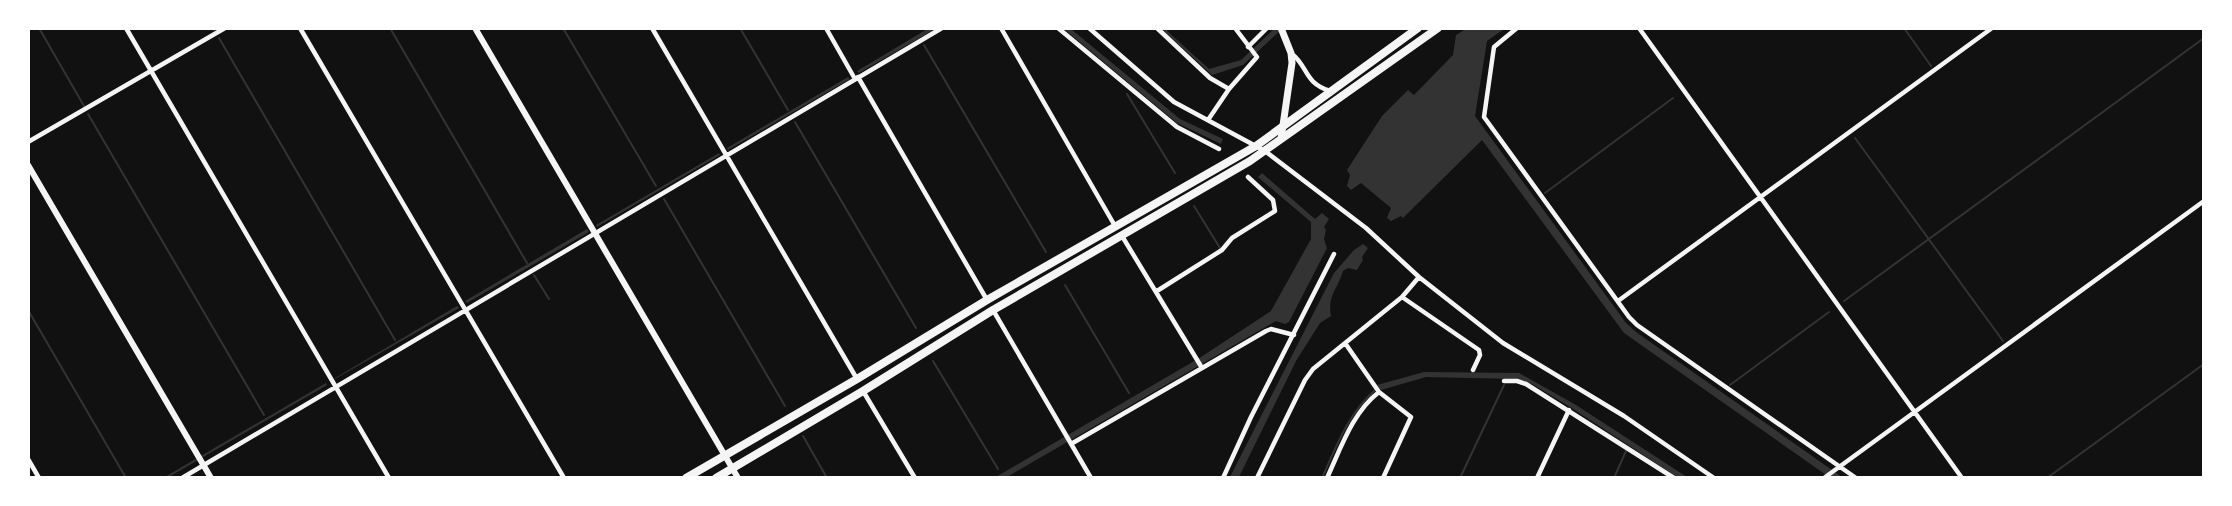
<svg xmlns="http://www.w3.org/2000/svg" width="2232" height="506" viewBox="0 0 2232 506" font-family="'DM Sans',sans-serif">
<style>
.water{fill:#333}
.lines{fill:none;stroke-linecap:round;stroke-linejoin:round}
.stream{stroke:#333;stroke-width:2}
.minor{stroke:#f5f5f5;stroke-width:4.5}
.tertiary{stroke:#f5f5f5;stroke-width:6}
.secondary{stroke:#f5f5f5;stroke-width:7}
.primary{stroke:#f5f5f5;stroke-width:8}
</style>
<rect width="100%" height="100%" fill="#111"/>
<path class="water" d="M 929,28 L 935,29 L 859,73 L 857,71 Z
M 1064,29 L 1071,29 L 1180,119 L 1223,139 L 1221,144 L 1177,123 Z
M 1162,29 L 1165,29 L 1209,69 L 1241,60 L 1274,29 L 1282,29 L 1243,65 L 1212,75 Z
M 1466,29 L 1504,29 L 1487,41 L 1475,116 L 1626,323 L 1636,332 L 1842,477 L 1829,477 L 1624,333 L 1482,140 L 1403,218 L 1401,216 L 1391,221 L 1387,218 L 1391,208 L 1361,183 L 1351,190 L 1347,186 L 1350,175 L 1347,170 L 1382,116 L 1408,90 L 1414,95 L 1453,55 L 1456,35 Z
M 848,77 L 850,79 L 728,150 L 727,148 Z
M 719,153 L 720,155 L 597,227 L 596,225 Z
M 1262,173 L 1315,219 L 1322,213 L 1329,219 L 1324,227 L 1326,230 L 1324,239 L 1327,248 L 1289,322 L 1285,324 L 1276,321 L 1007,477 L 994,478 L 1201,357 L 1271,311 L 1311,239 L 1311,222 L 1258,177 Z
M 587,229 L 589,232 L 467,303 L 465,301 Z
M 1363,244 L 1368,248 L 1362,257 L 1363,260 L 1357,270 L 1348,268 L 1343,271 C 1338,289 1327,295 1331,316 L 1320,323 L 1296,361 L 1239,477 L 1230,477 L 1334,273 L 1354,250 Z
M 457,306 L 459,308 L 335,379 L 335,378 Z
M 1424,372 L 1519,373 L 1576,405 L 1687,477 L 1677,477 L 1570,407 L 1532,384 L 1516,379 L 1426,377 L 1381,390 L 1377,385 Z
M 326,383 L 327,385 L 169,477 L 163,478 Z"/>
<g class="lines">
<path class="stream" d="M 39,28 L 84,106
M 213,28 L 214,30
M 390,28 L 527,263
M 563,28 L 656,186
M 740,28 L 788,110
M 1904,28 L 1931,66
M 219,38 L 395,340
M 924,45 L 1046,252
M 1127,94 L 1175,173
M 88,114 L 264,415
M 795,122 L 916,328
M 1855,138 L 2003,341
M 1545,193 L 1673,98
M 664,199 L 785,406
M 1194,206 L 1220,248
M 534,275 L 549,299
M 1065,285 L 1129,393
M 1844,301 L 2204,38
M 28,310 L 126,478
M 933,361 L 998,469
M 1730,385 L 1829,312
M 803,436 L 827,478
M 1322,478 C 1336,447 1348,414 1374,391
M 1460,478 L 1504,385
M 1614,478 L 1626,451
M 2047,478 L 2204,364"/>
<path class="minor" d="M 126,28 L 389,478
M 300,28 L 564,478
M 652,28 L 857,379
M 826,28 L 855,79
M 1001,28 L 1115,226
M 1058,28 L 1177,127 L 1219,149
M 1089,28 L 1174,102 L 1265,151 L 1366,228 L 1419,277 L 1503,343 L 1624,416 L 1714,478
M 1157,28 L 1210,78 L 1229,89
M 1517,28 L 1494,47 L 1484,117 L 1629,317 L 1637,325 L 1856,478
M 1639,28 L 1962,478
M 1248,47 L 1267,28
M 1291,53 C 1309,67 1303,82 1330,91
M 858,77 L 987,300
M 1208,120 L 1229,89 L 1257,57 L 1235,28
M 28,142 L 225,28
M 1122,236 L 1202,368
M 1157,291 L 1222,250 L 1232,238 L 1275,211 L 1273,200 L 1248,177
M 1402,297 L 1479,350 L 1480,355 L 1473,370
M 1618,301 L 1992,28
M 993,310 L 1091,478
M 1345,343 L 1379,392 L 1411,417 L 1383,478
M 1504,381 L 1517,381 L 1526,384 L 1674,478
M 863,391 L 915,478
M 1071,444 L 1266,331 L 1271,329 L 1294,335
M 28,459 L 39,478
M 182,478 L 942,28
M 1223,478 L 1251,417 L 1334,254
M 1257,478 L 1305,380 L 1313,369 L 1402,297 L 1419,277
M 1327,478 C 1341,448 1352,413 1379,392
M 1537,478 L 1569,410
M 1824,478 L 2204,201"/>
<path class="tertiary" d="M 475,28 L 738,478
M 28,165 L 211,478"/>
<path class="secondary" d="M 1281,139 L 1292,63 L 1291,53 L 1281,28"/>
<path class="primary" d="M 686,478 L 857,379 L 987,300 L 1256,146 L 1418,28
M 716,478 L 863,391 L 993,310 L 1250,161 L 1438,28"/>
</g>
<rect width="2232" height="506" fill="none" stroke="#ffffff" stroke-width="60"/>
</svg>
